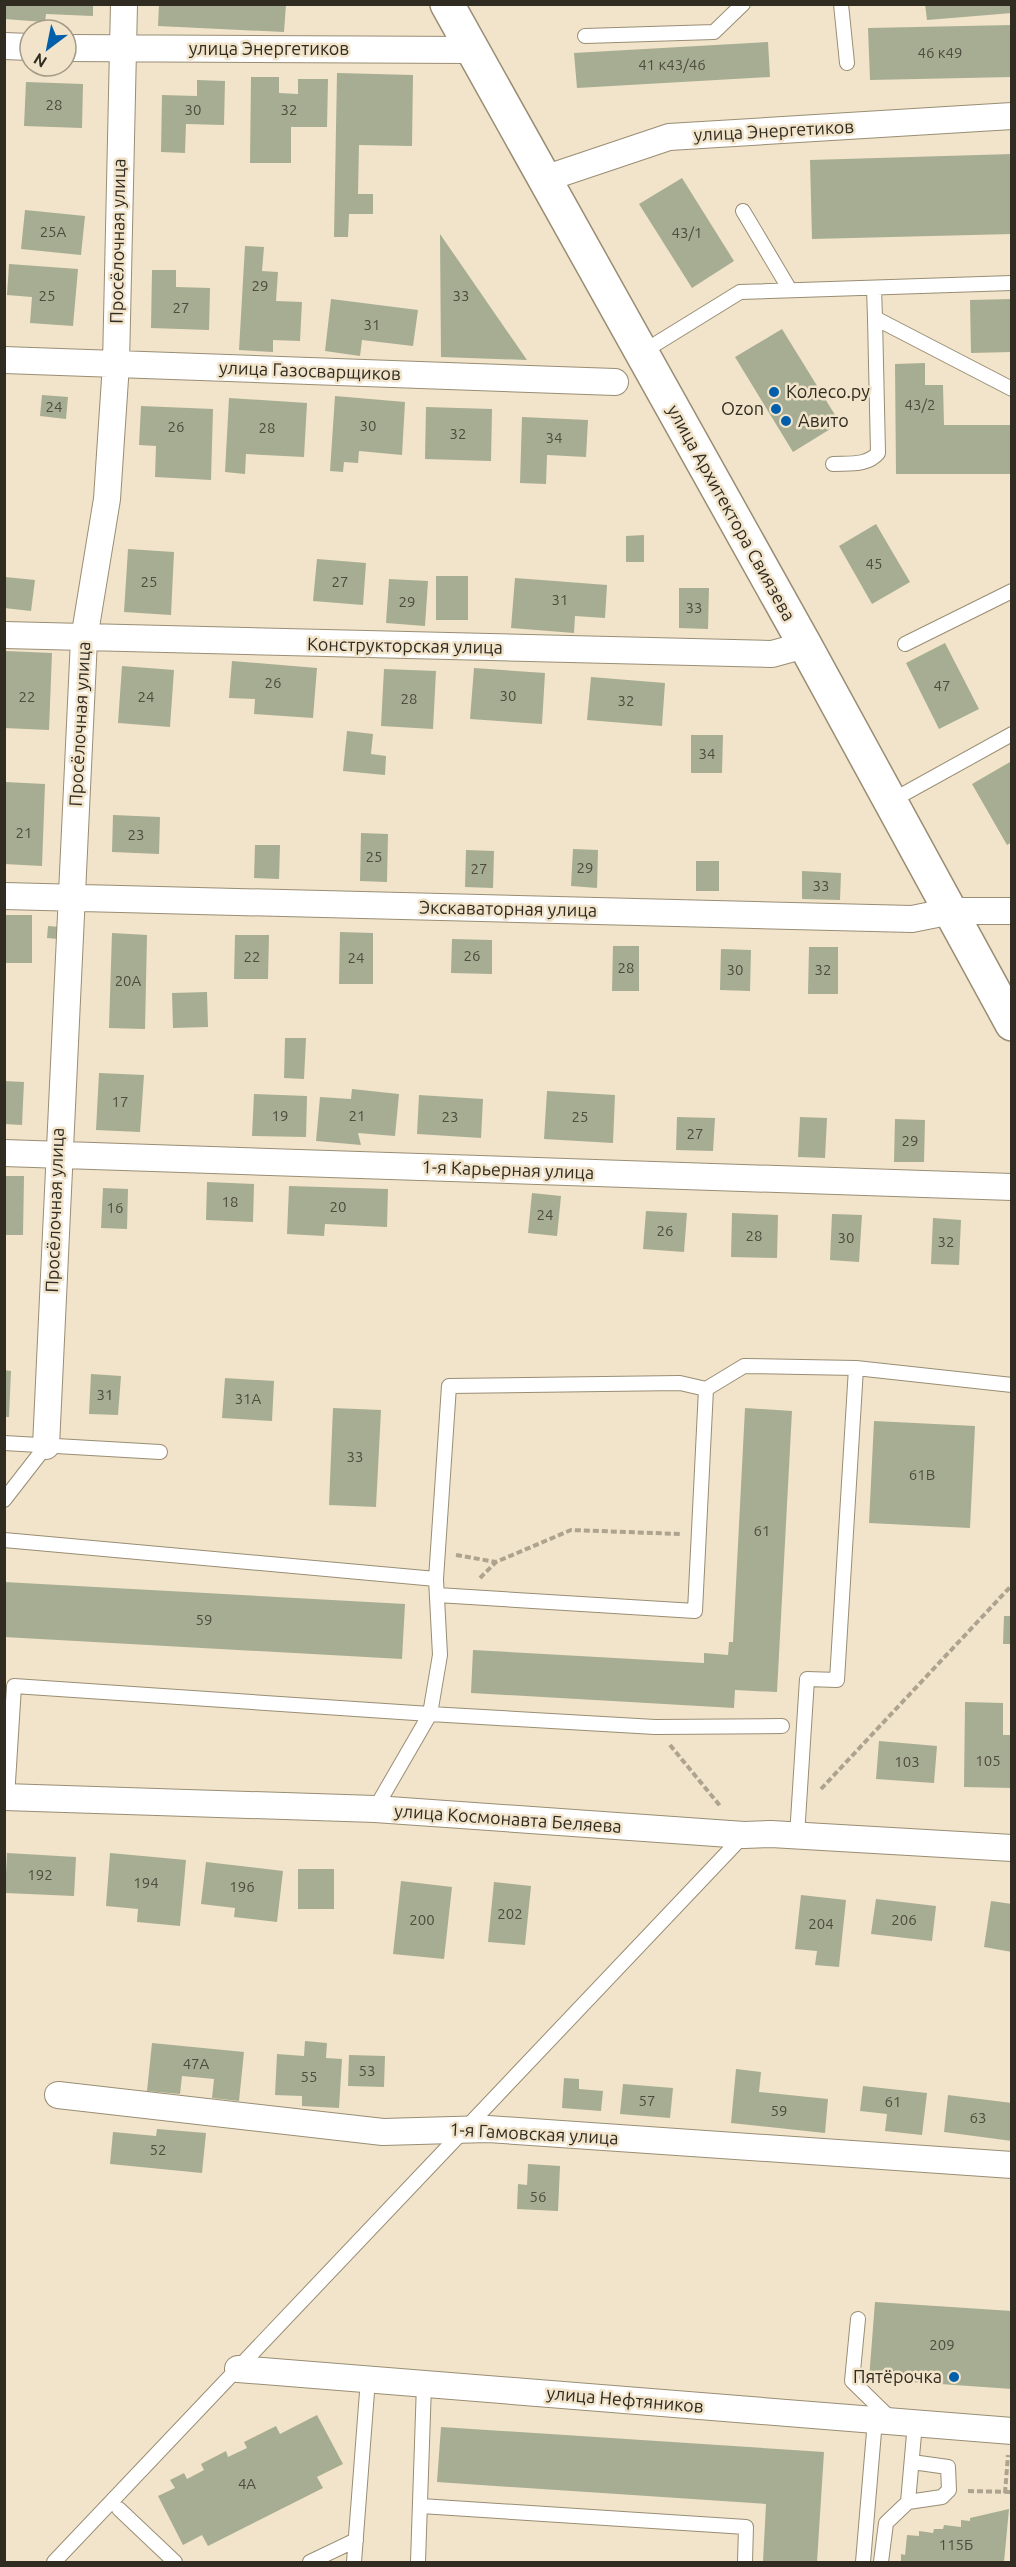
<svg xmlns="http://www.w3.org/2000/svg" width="1016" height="2567" viewBox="0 0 1016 2567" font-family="Ubuntu,sans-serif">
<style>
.building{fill:#a7ad92}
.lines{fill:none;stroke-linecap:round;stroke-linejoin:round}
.service-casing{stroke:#998d74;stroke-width:16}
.minor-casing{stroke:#998d74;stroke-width:28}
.secondary-casing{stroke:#998d74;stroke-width:36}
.path{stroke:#ada38f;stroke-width:4;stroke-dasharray:6 3;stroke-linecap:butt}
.service{stroke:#fff;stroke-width:14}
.minor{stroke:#fff;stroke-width:26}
.secondary{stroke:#fff;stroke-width:33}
.poi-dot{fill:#005eab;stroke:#f1e4ca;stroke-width:2}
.labels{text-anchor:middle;stroke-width:5;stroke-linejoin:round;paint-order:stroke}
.number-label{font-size:15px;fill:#4e4c3e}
.street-label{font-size:18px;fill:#312c22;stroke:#f1e4ca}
.poi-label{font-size:18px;fill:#312c22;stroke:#f1e4ca;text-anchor:start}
</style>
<rect width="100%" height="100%" fill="#f1e4ca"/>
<path class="building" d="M 5,4 L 93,4 L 93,16 L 46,14 L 45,22 L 4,19 Z
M 159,4 L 286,4 L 284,32 L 158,26 Z
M 925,4 L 1012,4 L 1012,13 L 927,20 Z
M 1012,25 L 1012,77 L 870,80 L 868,28 Z
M 768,42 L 770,77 L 577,88 L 574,53 Z
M 337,73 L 413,75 L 412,146 L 359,145 L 358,194 L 373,194 L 373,214 L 349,214 L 348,237 L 334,237 Z
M 251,77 L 279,77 L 279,93 L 298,94 L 298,79 L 328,79 L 327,127 L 291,127 L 291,163 L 250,163 Z
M 197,80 L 225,81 L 224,125 L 186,124 L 185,153 L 161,152 L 162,95 L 197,96 Z
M 26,82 L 83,84 L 82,128 L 24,126 Z
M 1012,154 L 1012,234 L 812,239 L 810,160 Z
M 682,178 L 734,261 L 692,288 L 639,204 Z
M 25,210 L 85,216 L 81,255 L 21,249 Z
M 440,234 L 527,360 L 441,357 Z
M 245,246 L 264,247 L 262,271 L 278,272 L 276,301 L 302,302 L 300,341 L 273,340 L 273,352 L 239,350 Z
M 9,264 L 78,269 L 73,326 L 30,323 L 32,297 L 7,295 Z
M 152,270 L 176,270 L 176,287 L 210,288 L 209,330 L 151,328 Z
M 331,299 L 418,310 L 413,346 L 362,340 L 360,356 L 325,351 Z
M 1012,299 L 1012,352 L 971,353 L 970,300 Z
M 782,329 L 840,423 L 793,452 L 735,357 Z
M 925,363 L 925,385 L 943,385 L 944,425 L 1012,425 L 1012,474 L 896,474 L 895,364 Z
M 42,395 L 68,397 L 66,419 L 40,416 Z
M 335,396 L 405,402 L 402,455 L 359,451 L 358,463 L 344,462 L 343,472 L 330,471 Z
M 229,398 L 307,403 L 304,457 L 246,454 L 245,474 L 225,472 Z
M 141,406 L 213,409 L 211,480 L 155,477 L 156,446 L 139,445 Z
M 426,407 L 492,409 L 491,461 L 425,459 Z
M 522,417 L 588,420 L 586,457 L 547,455 L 546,484 L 520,483 Z
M 876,524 L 910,582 L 872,604 L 839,546 Z
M 644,535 L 644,562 L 626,562 L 626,536 Z
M 128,549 L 174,552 L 171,615 L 124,612 Z
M 317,559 L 366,563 L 363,605 L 313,601 Z
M 436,576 L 468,576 L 468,620 L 436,620 Z
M 5,577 L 35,580 L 31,611 L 4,608 Z
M 515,578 L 607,585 L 605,618 L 575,616 L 574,633 L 511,628 Z
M 389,579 L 428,581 L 425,626 L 386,623 Z
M 679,588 L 709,588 L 708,629 L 679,628 Z
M 945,643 L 979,709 L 939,729 L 906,663 Z
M 6,651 L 52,653 L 49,730 L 4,728 Z
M 232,661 L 317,668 L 313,718 L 254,714 L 255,699 L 229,698 Z
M 122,666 L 174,670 L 170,727 L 118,723 Z
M 474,668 L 545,673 L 542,724 L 470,719 Z
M 384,669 L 436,671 L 433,729 L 381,726 Z
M 591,677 L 665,683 L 662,726 L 587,720 Z
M 347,731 L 373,734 L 371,754 L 386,756 L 385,775 L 343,771 Z
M 691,735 L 723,735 L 722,773 L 691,773 Z
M 1010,762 L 1012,842 L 1007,845 L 972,784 Z
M 5,782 L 45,784 L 42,866 L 4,864 Z
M 113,815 L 160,817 L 159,854 L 112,852 Z
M 361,833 L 388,834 L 387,882 L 360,881 Z
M 255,845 L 280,845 L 279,879 L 254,878 Z
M 573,849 L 598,850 L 597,888 L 571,886 Z
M 466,850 L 494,851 L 493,888 L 465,887 Z
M 696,861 L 719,861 L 719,891 L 696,891 Z
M 802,871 L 841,873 L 840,900 L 802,899 Z
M 4,915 L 32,915 L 32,963 L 4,963 Z
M 48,926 L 60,927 L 58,939 L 47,938 Z
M 340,932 L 373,933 L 373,984 L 339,984 Z
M 112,933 L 147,935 L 145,1029 L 109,1028 Z
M 235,935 L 269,935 L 268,979 L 234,979 Z
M 452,939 L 492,940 L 492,974 L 451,973 Z
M 613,946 L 639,946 L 639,991 L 612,991 Z
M 809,947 L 838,947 L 838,994 L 808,994 Z
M 721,949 L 751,950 L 750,991 L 720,990 Z
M 207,992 L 208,1027 L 173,1028 L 172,993 Z
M 285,1038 L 306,1038 L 304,1079 L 284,1078 Z
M 99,1073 L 144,1075 L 140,1132 L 96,1130 Z
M 4,1081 L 24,1082 L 22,1125 L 4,1124 Z
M 352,1089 L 399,1094 L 395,1136 L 358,1133 L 361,1145 L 316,1141 L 320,1097 L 351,1099 Z
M 547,1091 L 615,1095 L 613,1143 L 544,1139 Z
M 254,1094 L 307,1096 L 306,1137 L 252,1136 Z
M 419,1095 L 483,1099 L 481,1138 L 417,1134 Z
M 677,1117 L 715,1118 L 713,1151 L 676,1150 Z
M 800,1117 L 827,1118 L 825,1158 L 798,1157 Z
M 895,1119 L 925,1120 L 924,1162 L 894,1162 Z
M 4,1176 L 24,1176 L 23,1235 L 4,1235 Z
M 207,1182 L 254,1184 L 253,1222 L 206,1220 Z
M 289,1186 L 388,1189 L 387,1227 L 325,1224 L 324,1236 L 287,1234 Z
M 103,1188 L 128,1189 L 127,1229 L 101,1228 Z
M 532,1193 L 561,1196 L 557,1236 L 528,1233 Z
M 646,1211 L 687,1213 L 684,1252 L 643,1249 Z
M 732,1213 L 778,1215 L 777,1258 L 731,1257 Z
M 832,1214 L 862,1215 L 859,1262 L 830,1260 Z
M 933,1218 L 961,1220 L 959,1265 L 931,1264 Z
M 4,1370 L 11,1371 L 9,1417 L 4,1417 Z
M 91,1374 L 121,1376 L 118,1415 L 89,1414 Z
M 225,1378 L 274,1381 L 272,1421 L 222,1418 Z
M 333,1408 L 381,1410 L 376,1507 L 329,1505 Z
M 745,1408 L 792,1411 L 777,1692 L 735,1690 L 734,1708 L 471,1693 L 473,1650 L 704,1663 L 704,1653 L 728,1655 L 729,1642 L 733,1642 Z
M 874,1421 L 975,1426 L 970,1528 L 869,1523 Z
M 4,1582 L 405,1604 L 402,1659 L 4,1637 Z
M 1004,1616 L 1012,1616 L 1012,1644 L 1003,1644 Z
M 965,1702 L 1003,1703 L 1003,1735 L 1012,1735 L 1012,1788 L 964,1787 Z
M 879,1741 L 937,1746 L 934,1783 L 876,1779 Z
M 7,1853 L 76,1857 L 74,1896 L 5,1893 Z
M 110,1853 L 186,1860 L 180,1926 L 137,1922 L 138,1909 L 106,1906 Z
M 206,1862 L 283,1871 L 277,1922 L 234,1917 L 235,1908 L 201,1904 Z
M 298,1869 L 334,1869 L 334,1909 L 298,1909 Z
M 401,1881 L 452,1887 L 444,1959 L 393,1954 Z
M 494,1882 L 531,1886 L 525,1945 L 488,1942 Z
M 801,1895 L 846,1900 L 839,1967 L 815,1965 L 817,1951 L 795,1949 Z
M 876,1899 L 936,1906 L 932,1941 L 871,1934 Z
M 991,1901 L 1012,1904 L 1012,1952 L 984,1947 Z
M 305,2041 L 327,2043 L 326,2058 L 342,2059 L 339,2108 L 302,2106 L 302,2096 L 275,2095 L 277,2054 L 304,2056 Z
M 152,2043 L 244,2052 L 239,2101 L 212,2098 L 214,2079 L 182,2076 L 180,2094 L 147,2091 Z
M 349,2055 L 385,2056 L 384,2087 L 348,2086 Z
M 736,2069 L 761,2072 L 759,2092 L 828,2099 L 825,2133 L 731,2123 Z
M 564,2078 L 579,2079 L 579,2089 L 603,2091 L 601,2111 L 562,2108 Z
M 623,2084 L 673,2088 L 670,2118 L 620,2114 Z
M 863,2086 L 927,2093 L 922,2135 L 885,2131 L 887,2114 L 860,2111 Z
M 948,2095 L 1012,2103 L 1012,2141 L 944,2132 Z
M 157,2129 L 206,2133 L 202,2173 L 110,2164 L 113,2132 L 156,2136 Z
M 528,2164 L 560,2166 L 558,2211 L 517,2209 L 518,2184 L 527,2185 Z
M 875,2302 L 1012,2311 L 1012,2389 L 869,2379 Z
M 317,2415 L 343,2464 L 317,2477 L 323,2488 L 208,2546 L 202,2535 L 183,2545 L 158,2496 L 175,2488 L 170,2480 L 184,2473 L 187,2479 L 204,2470 L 201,2464 L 226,2451 L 228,2457 L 247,2448 L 244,2442 L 276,2426 L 280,2434 Z
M 441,2427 L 824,2452 L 817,2562 L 763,2562 L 766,2504 L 437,2482 Z
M 1009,2509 L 1004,2562 L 901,2562 L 901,2554 L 905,2555 L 907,2535 L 919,2536 L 919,2531 L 933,2533 L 934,2529 L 943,2529 L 944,2525 L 961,2527 L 961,2520 L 970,2521 L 970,2518 Z"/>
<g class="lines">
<defs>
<path id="service" d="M 841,4 L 847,63
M 585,36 L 714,32 L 743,4
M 743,211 L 790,290
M 874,288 L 875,318 L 1012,389
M 641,353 L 740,292 L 1012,283
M 833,464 C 849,463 867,466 878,453 L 875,318
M 905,644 L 1012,591
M 891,801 L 1012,734
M 4,1443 L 160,1452
M 4,1500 L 46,1446
M 4,1540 L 436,1579
M 437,1595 L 695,1611 L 706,1389
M 7,1798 L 14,1686 L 430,1714 L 440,1655 L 436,1579 L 449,1386 L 680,1383 L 706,1389 L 744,1366 L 856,1368 L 1012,1385
M 375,1809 L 430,1714 L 655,1727 L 782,1726
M 797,1836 L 807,1679 L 837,1680 L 856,1368
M 858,2319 L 852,2381 L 892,2420
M 908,2502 L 942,2497 L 949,2490 L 948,2467 L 912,2462
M 421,2506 L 746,2527 L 745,2562
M 119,2509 L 175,2562
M 54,2562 L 744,1835
M 310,2562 L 356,2540
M 354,2562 L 368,2379
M 418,2562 L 424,2384
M 863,2562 L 875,2420
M 881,2562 L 886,2523 L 908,2502 L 915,2423"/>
<path id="minor" d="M 4,46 L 30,47
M 66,48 L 471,50
M 544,179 L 669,137 L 1012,116
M 4,360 L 615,382
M 4,635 L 772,654 L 805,645
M 4,896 L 912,919 L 952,911 L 1012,911
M 4,1153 L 1012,1187
M 46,1446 L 84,639 L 107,499 L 116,364 L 124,4
M 4,1797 L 375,1809 L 744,1835 L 771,1834 L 1012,1848
M 58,2095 L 383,2132 L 488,2129 L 1012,2165
M 238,2369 L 1012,2431"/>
<path id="secondary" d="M 447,4 L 805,645 L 1012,1024"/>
</defs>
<use href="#service" class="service-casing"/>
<use href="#minor" class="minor-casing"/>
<use href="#secondary" class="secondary-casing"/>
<path class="path" d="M 456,1555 L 496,1562
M 480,1578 L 496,1562 L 571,1530 L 681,1534
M 670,1745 L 721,1807
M 821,1789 L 1012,1585
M 968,2491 L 1012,2492
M 1005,2493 L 1008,2455"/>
<use href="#service" class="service"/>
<use href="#minor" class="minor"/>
<use href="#secondary" class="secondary"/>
</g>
<g class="poi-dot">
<circle cx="774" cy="392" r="6"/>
<circle cx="776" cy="409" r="6"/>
<circle cx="786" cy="421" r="6"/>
<circle cx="954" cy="2377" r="6"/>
</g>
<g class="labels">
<g class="number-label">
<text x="940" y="58">46 к49</text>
<text x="672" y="70">41 к43/46</text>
<text x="54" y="110">28</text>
<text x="193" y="115">30</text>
<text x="289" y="115">32</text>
<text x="53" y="237">25А</text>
<text x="687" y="238">43/1</text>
<text x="260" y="291">29</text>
<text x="47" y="301">25</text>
<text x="461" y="301">33</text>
<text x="181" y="313">27</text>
<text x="372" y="330">31</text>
<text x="920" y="410">43/2</text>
<text x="54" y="412">24</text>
<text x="368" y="431">30</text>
<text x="176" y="432">26</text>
<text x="267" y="433">28</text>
<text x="458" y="439">32</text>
<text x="554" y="443">34</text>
<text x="874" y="569">45</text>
<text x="149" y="587">25</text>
<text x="340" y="587">27</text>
<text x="560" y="605">31</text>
<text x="407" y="607">29</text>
<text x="694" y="613">33</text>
<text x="273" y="688">26</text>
<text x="942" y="691">47</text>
<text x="508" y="701">30</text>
<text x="27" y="702">22</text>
<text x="146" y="702">24</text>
<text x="409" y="704">28</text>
<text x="626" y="706">32</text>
<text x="707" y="759">34</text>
<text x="24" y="838">21</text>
<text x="136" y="840">23</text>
<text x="374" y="862">25</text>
<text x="585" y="873">29</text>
<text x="479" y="874">27</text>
<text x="821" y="891">33</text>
<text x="472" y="961">26</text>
<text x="252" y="962">22</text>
<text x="356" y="963">24</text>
<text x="626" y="973">28</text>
<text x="735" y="975">30</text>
<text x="823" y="975">32</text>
<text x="128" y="986">20А</text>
<text x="120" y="1107">17</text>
<text x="280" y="1121">19</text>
<text x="357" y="1121">21</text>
<text x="450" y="1122">23</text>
<text x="580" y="1122">25</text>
<text x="695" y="1139">27</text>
<text x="910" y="1146">29</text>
<text x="230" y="1207">18</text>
<text x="338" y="1212">20</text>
<text x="115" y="1213">16</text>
<text x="545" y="1220">24</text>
<text x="665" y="1236">26</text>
<text x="754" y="1241">28</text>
<text x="846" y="1243">30</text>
<text x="946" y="1247">32</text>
<text x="105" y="1400">31</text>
<text x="248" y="1404">31А</text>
<text x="355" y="1462">33</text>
<text x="922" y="1480">61В</text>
<text x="762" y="1536">61</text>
<text x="204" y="1625">59</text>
<text x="988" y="1766">105</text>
<text x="907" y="1767">103</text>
<text x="40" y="1880">192</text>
<text x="146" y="1888">194</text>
<text x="242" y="1892">196</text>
<text x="510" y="1919">202</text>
<text x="422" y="1925">200</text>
<text x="904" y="1925">206</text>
<text x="821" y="1929">204</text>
<text x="196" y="2069">47А</text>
<text x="367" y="2076">53</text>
<text x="309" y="2082">55</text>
<text x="647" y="2106">57</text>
<text x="893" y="2107">61</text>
<text x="779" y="2116">59</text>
<text x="978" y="2123">63</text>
<text x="158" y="2155">52</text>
<text x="538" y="2202">56</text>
<text x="942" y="2350">209</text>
<text x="247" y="2489">4А</text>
<text x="956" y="2550">115Б</text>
</g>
<g class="street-label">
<text x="269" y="55">улица Энергетиков</text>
<text transform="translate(774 131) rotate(-3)" y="6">улица Энергетиков</text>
<text transform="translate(118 241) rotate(-89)" y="6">Просёлочная улица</text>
<text transform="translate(310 371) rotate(2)" y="6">улица Газосварщиков</text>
<text transform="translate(731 513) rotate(61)" y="6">улица Архитектора Свиязева</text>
<text transform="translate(405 646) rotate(1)" y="6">Конструкторская улица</text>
<text transform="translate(80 724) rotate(-87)" y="6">Просёлочная улица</text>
<text transform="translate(508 909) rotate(1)" y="6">Экскаваторная улица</text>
<text transform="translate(508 1170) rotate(2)" y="6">1-я Карьерная улица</text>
<text transform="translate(55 1210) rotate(-88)" y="6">Просёлочная улица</text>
<text transform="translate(508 1819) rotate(4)" y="6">улица Космонавта Беляева</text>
<text transform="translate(534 2134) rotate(3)" y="6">1-я Гамовская улица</text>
<text transform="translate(625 2400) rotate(5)" y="6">улица Нефтяников</text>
</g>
<g class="poi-label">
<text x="786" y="398">Колесо.ру</text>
<text x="764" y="415" text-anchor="end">Ozon</text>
<text x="798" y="427">Авито</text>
<text x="942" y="2383" text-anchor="end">Пятёрочка</text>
</g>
</g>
<rect width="1016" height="2567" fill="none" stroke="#312c22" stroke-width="12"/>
<g transform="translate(48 48) rotate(212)"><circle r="28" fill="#f1e4ca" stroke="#a49a87" stroke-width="1.5"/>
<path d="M0-4.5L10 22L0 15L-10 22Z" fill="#005eab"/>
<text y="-9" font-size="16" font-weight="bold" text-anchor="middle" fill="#312c22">N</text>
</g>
</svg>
